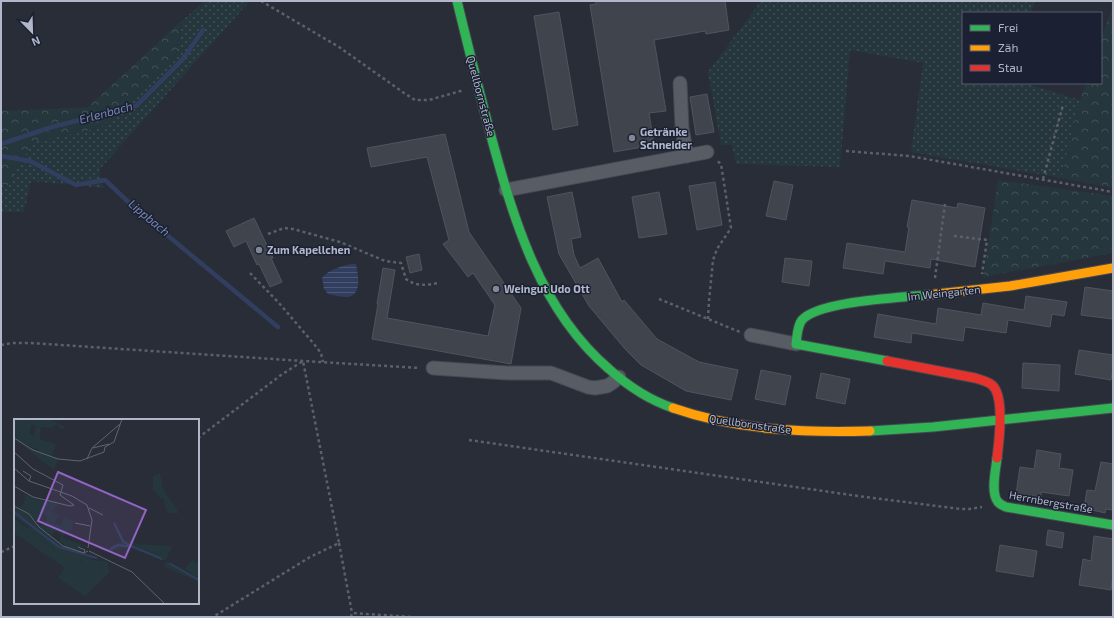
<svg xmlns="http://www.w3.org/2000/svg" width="1114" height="618" viewBox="0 0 1114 618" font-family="'Exo 2',sans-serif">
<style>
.grass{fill:url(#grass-dots)}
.forest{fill:url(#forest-crowns)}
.water{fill:url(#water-rules)}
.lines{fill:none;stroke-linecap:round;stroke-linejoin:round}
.stream{stroke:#323e5f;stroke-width:4.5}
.building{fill:#40444d;stroke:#50545f}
.street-casing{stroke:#444850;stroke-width:15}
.fast-casing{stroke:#444850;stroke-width:11}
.slow-casing{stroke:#444850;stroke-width:11}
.jam-casing{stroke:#444850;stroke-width:11}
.path{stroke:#5c6068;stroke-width:2.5;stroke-dasharray:3 3;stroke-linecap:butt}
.street{stroke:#585c65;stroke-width:13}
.fast{stroke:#30b455;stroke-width:9}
.slow{stroke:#ff9f0a;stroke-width:9}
.jam{stroke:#e5322d;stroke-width:9}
.poi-dot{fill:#818796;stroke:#1b2132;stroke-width:1.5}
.labels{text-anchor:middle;stroke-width:3;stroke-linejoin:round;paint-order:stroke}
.street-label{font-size:11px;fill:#b1b7c9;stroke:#1b2132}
.poi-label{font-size:11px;font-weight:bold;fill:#b1b7c9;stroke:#1b2132;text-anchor:start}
.water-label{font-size:12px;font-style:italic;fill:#7888b2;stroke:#1b2132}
.inset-river{fill:none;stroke:#323e5f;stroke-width:2}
.inset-road{fill:none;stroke:#5f6471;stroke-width:1}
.view{fill:#9164c3;fill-opacity:0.15;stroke:#9164c3;stroke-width:2}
.inset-edge{fill:none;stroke:#b1b7c9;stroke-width:2}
</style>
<defs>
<pattern id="grass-dots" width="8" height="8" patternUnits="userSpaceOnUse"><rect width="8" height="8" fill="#25363d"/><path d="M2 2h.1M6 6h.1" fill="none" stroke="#425158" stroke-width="1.8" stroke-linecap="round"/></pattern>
<pattern id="forest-crowns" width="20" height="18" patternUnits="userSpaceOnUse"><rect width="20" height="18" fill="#25363d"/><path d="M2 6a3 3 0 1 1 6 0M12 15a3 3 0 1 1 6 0" fill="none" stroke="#425158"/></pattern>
<pattern id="water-rules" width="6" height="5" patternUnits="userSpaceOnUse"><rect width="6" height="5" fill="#323e5f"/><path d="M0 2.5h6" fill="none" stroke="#4d5875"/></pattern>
</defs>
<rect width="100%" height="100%" fill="#282d37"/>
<path class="grass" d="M 205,1 L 249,2 L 99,170 L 104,188 L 31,181 L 24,212 L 1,212 L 1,184 L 8,185 L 33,142 L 100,128 L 175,60 L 183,20 Z
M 761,1 L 1035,1 L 1031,13 L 963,13 L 963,83 L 1024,83 L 1080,100 L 1061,178 L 911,152 L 923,63 L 850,50 L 840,167 L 736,164 L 732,145 L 721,145 L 708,72 Z"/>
<path class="forest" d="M 1113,5 L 1113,188 L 1061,178 L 1080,100 L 1086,83 L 1101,83 L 1101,40 Z
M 182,20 L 175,60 L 100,128 L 33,142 L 8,185 L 1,184 L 1,111 L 88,107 Z
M 998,180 L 1113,196 L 1113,253 L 983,277 Z"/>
<path class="water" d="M 353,264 L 356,264 C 358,275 363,295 347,297 C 341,297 334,295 328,294 L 324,289 L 322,278 C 328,270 343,265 353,264 Z"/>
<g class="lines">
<path class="stream" d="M 1,144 L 52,127 L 136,106 L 183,59 L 203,30
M 1,156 L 30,161 L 76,185 L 105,180 L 138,211 L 278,327"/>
</g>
<path class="building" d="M 596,1 L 725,1 L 729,30 L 706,34 L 705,31 L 654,40 L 666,111 L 649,113 L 654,145 L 614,152 L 590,5 L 596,4 Z
M 559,12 L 578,125 L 553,130 L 534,16 Z
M 707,94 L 714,132 L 696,135 L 690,97 Z
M 445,134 L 469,232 L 521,308 L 511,364 L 372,339 L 378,304 L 377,304 L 383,268 L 395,270 L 387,318 L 488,336 L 495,305 L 473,273 L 468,277 L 443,244 L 449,240 L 427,157 L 371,167 L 367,148 Z
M 774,181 L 793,185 L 786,220 L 766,216 Z
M 715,182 L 722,225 L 697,230 L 689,186 Z
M 572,192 L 581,237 L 571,239 L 574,255 L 580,268 L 598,258 L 622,302 L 624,300 L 657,339 L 699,362 L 738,370 L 731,400 L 686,391 L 641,365 L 625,349 L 589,306 L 559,254 L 547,197 Z
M 659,192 L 667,234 L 639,238 L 632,197 Z
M 912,200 L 957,208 L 958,203 L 985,208 L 975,267 L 931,259 L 930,268 L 885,261 L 883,274 L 843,268 L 847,243 L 905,252 L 909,227 L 907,227 Z
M 254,218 L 273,258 L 271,258 L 282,282 L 270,287 L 259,264 L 257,265 L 246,241 L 234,247 L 226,231 Z
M 419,254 L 422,270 L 410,273 L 406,257 Z
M 785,258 L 812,261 L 809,286 L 782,282 Z
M 1085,287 L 1113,291 L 1113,319 L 1081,315 Z
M 1026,296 L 1067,302 L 1064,316 L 1052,314 L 1050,327 L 1008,320 L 1006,333 L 965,327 L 963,341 L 912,333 L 911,343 L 874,337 L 878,314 L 936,324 L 938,308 L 981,315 L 983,303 L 1024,310 Z
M 1079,350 L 1113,355 L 1113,369 L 1111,380 L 1075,374 Z
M 1023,363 L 1060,365 L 1059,391 L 1022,388 Z
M 761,370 L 791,376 L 785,405 L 755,399 Z
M 821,373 L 850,379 L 845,404 L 816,398 Z
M 1037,450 L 1061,454 L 1059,468 L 1073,470 L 1069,496 L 1041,492 L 1041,497 L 1016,494 L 1020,467 L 1034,469 Z
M 1101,462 L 1113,464 L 1113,510 L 1106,509 L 1105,513 L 1084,508 L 1087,490 L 1095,491 Z
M 1048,530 L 1064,533 L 1062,548 L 1046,545 Z
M 1094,536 L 1113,539 L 1113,575 L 1111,590 L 1079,585 L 1083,559 L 1091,561 Z
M 1000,545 L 1037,551 L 1033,577 L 996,571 Z"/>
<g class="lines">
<defs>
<path id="street" d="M 680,83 L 682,128 L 687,156
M 506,190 L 707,152
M 751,335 L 796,344
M 433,368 L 507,373 L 551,373 L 588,387 L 595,388 L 607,386 L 612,383 L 619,377"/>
<path id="fast" d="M 457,1 C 468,46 479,91 491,136 C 514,221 540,310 609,369 C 628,386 649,400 673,408
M 887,361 L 796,344 C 797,337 797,326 802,320 C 819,301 899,298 927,295
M 870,431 L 933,427 L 1113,408
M 997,458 C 996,469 990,493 998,502 C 1000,504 1003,506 1006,507 L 1113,525"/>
<path id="slow" d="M 927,295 L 1010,286 L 1113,268
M 673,408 C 736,430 804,433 870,431"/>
<path id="jam" d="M 887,361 L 975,378 C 981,380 987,381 992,385 C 1005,396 999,442 997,458"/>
</defs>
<use href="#street" class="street-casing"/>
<use href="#fast" class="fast-casing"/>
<use href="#slow" class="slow-casing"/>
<use href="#jam" class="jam-casing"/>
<path class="path" d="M 261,1 L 339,47 L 404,93 L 415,100 L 429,100 L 464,90
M 651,131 L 669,129
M 846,151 L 909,156 L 1113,192
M 1043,179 L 1063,105
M 268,234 L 284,228 L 293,229 L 340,242 L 385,261 L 401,263 L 406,279 C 416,287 427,285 439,283
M 954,236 L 987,240 L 982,274
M 250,273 L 279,303 L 314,344 L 321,353 L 323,362
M 935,278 L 945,204
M 659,299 L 740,332
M 708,319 L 709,301 L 713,260 L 717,249 L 731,228 L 721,164 L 716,160
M 1,345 L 12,343 L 31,343 L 303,361 L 420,368
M 198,438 L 281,375 L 303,361 L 339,543 L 310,557 L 213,617
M 469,440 L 865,497 L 961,509 L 969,509 L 982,507
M 339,543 L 352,613
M 1,552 L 15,546
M 351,617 L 352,613 L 412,617"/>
<use href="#street" class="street"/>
<use href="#fast" class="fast"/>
<use href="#slow" class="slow"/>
<use href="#jam" class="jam"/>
</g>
<g class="poi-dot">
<circle cx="632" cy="138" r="4"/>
<circle cx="259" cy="250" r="4"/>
<circle cx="496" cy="289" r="4"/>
</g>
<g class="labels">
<g class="street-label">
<text transform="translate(481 96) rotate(75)" y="4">Quellbornstraße</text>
<text transform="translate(944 293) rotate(-6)" y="4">Im Weingarten</text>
<text transform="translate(750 424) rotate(8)" y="4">Quellbornstraße</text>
<text transform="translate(1051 502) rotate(10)" y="4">Herrnbergstraße</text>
</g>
<g class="poi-label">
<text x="640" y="136">Getränke<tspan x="640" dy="13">Schneider</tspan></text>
<text x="267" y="254">Zum Kapellchen</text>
<text x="504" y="293">Weingut Udo Ott</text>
</g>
<g class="water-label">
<text transform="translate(106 113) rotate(-15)" y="4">Erlenbach</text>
<text transform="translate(149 218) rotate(40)" y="4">Lippbach</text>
</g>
</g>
<g transform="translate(14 419)">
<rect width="185" height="185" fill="#282d37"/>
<path d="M 0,0 L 7,0 L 18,6 L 15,14 L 20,18 L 21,7 L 27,8 L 26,20 L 42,25 L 38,38 L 0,19 ZM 146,54 L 149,70 L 165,94 L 153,94 L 149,79 L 146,79 L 139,71 L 139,57 ZM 0,88 L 14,95 L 21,104 L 15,108 L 0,97 ZM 34,90 L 45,97 L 41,103 L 46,107 L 51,98 L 59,102 L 58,110 L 51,114 L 49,119 L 73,127 L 71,134 L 72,129 L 68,126 L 52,127 L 45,122 L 48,116 L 41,112 L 38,117 L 25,107 L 23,103 L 28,107 L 34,99 L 30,95 ZM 0,99 L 41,131 L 51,131 L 65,135 L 66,144 L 69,139 L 94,143 L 95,154 L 71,177 L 44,159 L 51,149 L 0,114 ZM 109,121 L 115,124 L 116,122 L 124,125 L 158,127 L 154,135 L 153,133 L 146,132 L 147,136 L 121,127 L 107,126 L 97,132 L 92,131 ZM 178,141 L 185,145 L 185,160 L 171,150 ZM 152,142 L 185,161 L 185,163 L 149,147 Z" fill="#25363d"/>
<path d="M 7,0 L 36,0 L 53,9 L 46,10 L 44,6 L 39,7 L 39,9 L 23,8 ZM 0,20 L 12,27 L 44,40 L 40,51 ZM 9,75 L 22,80 L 43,85 L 39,92 L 28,86 L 34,90 L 22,103 L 18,97 L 6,89 L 12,78 ZM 117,124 L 147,136 L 146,132 L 156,131 L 151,142 L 120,130 L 108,128 L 97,132 L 99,129 ZM 65,125 L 68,128 L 63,129 L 69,132 L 69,135 L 91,141 L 69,139 L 65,144 L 65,135 L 51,131 L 53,126 Z" fill="#25363d"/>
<path d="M 21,104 L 52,129 L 51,131 L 41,131 L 13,109 Z" fill="#25363d"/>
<path class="inset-river" d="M 0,93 L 45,128 L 83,139M 100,104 L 109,122 L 114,126 L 148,140M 96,130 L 104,126 L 117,128M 155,144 L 185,161"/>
<path class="inset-road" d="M 0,19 L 19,31 L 44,40 L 66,42 L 90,33 L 91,28 L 100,23 L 108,0M 79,29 L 95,25M 0,33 L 19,50 L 49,66 L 46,76 L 60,86 L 56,87 L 19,78 L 0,67M 73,40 L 78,29 L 106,5M 0,49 L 15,62 L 58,77 L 73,86 L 78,101 L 74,129M 9,52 L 17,57 L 15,62M 0,87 L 15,95 L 25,108 L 49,127 L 70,134M 75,89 L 89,96M 61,104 L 76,107M 64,128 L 71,131 L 70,134 L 74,132M 75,132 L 118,153 L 151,185"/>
<path class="view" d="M 44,53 L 132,91 L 111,139 L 24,102 Z"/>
<rect width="185" height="185" class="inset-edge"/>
</g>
<rect width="1114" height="618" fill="none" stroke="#b1b7c9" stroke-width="4"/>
<rect x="962" y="12" width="140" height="72" fill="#1b2132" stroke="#575d6e"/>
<rect x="970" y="25" width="20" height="6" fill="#30b455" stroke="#575d6e"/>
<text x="998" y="32" font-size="12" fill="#b1b7c9">Frei</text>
<rect x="970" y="45" width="20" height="6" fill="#ff9f0a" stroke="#575d6e"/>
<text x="998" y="52" font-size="12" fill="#b1b7c9">Zäh</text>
<rect x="970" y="65" width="20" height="6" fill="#e5322d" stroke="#575d6e"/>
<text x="998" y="72" font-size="12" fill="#b1b7c9">Stau</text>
<g transform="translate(32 32) rotate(157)" stroke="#1b2132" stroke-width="3" paint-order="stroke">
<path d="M0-3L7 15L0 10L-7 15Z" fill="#b1b7c9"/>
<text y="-6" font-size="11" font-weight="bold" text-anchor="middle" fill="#b1b7c9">N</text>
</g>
</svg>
